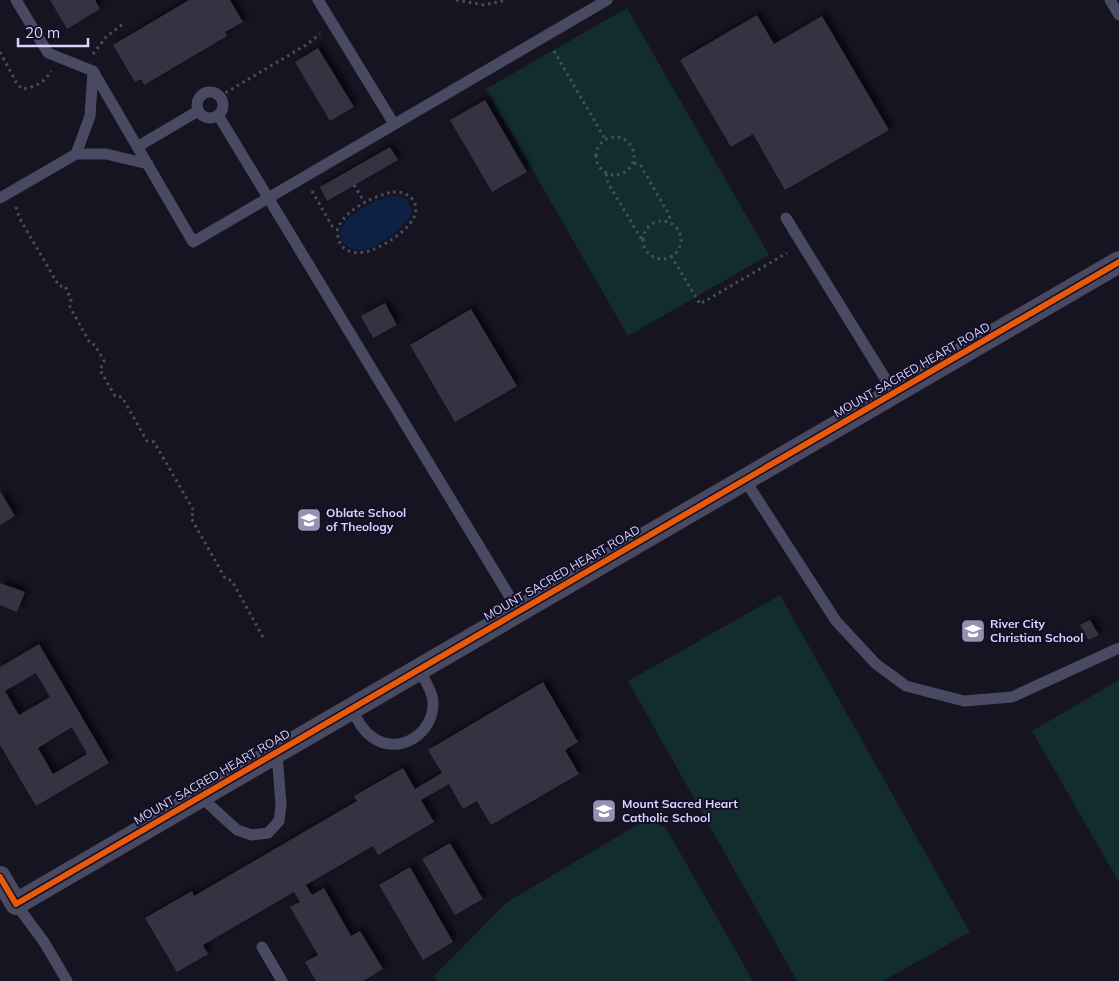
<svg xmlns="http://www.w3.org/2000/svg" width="1119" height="981" viewBox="0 0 1119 981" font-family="Mulish,sans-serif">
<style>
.green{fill:#132c2d}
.water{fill:#0d2144}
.building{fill:#343243;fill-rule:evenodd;filter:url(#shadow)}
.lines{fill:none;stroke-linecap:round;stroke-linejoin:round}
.path{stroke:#44505f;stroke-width:3;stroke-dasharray:2.5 4;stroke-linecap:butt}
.lane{stroke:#4a4962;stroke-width:11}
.street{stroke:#4a4962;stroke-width:22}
.cycleway-casing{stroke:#130f26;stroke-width:9}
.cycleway{stroke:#e8590c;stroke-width:6}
.labels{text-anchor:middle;stroke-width:4;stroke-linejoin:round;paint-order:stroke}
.street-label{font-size:12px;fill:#d9d4ff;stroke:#130f26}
.poi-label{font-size:12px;font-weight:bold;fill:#d9d4ff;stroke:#130f26;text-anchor:start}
</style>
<defs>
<filter id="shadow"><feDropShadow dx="4.5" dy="-4.5" stdDeviation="2.5" flood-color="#0009"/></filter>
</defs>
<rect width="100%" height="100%" fill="#161421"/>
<path class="green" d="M 627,8 L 769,255 L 628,336 L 486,89 Z
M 780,595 L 970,932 L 883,981 L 797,981 L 628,681 Z
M 1119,680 L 1119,882 L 1032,731 Z
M 647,819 L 666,828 L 753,981 L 437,981 L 434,976 L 507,902 Z"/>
<path class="water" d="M 393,196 C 405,196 410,201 412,213 C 407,224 398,231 388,238 C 377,246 358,256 346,245 C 343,243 340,239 340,235 C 339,217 378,198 393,196 Z"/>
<path class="building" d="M 50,0 L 95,0 L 100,9 L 67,29 Z
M 189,0 L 230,0 L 243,22 L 225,32 L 227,36 L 144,85 L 141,79 L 135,82 L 113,45 Z
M 757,15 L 774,44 L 822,16 L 889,130 L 785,190 L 753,134 L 731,147 L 680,60 Z
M 318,48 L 354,107 L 330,121 L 295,62 Z
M 485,100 L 527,172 L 492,192 L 450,120 Z
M 390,147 L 398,160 L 327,201 L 320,187 Z
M 385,303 L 397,325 L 373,338 L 361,316 Z
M 471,309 L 517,386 L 455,422 L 410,345 Z
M 0,491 L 15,516 L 0,525 Z
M 0,583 L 25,592 L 17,612 L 0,605 Z
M 1090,620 L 1099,635 L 1089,640 L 1080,625 Z
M 39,644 L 109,763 L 36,806 L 0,745 L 0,667 ZM 36,673 L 50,697 L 19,715 L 5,691 ZM 72,727 L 87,754 L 53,774 L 38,748 Z
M 543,682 L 578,742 L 565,750 L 579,774 L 491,825 L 477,801 L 463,809 L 449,784 L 421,800 L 434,822 L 378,855 L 373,846 L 306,885 L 312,895 L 324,888 L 351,936 L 360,931 L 383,969 L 363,981 L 316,981 L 305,962 L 318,955 L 290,907 L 300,902 L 294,892 L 203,945 L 208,954 L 177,972 L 145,918 L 192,891 L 194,896 L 357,801 L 354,796 L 403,768 L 415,789 L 442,773 L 428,750 Z
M 450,843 L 483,899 L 455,915 L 422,859 Z
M 410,867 L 453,942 L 423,960 L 379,885 Z"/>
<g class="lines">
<path class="path" d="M 456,0 L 484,5 L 507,0
M 554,51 L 605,139
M 0,52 L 16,82 L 22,89 C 33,88 46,82 51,71
M 93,54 L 106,37 L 124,23
M 220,96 L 306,45 L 320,34
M596 156a19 19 0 1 1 38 0a19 19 0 1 1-38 0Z
M 634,163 L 641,166 L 669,215 L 671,222
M 606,174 L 608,183 L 642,240
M 354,185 L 365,203
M 312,191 L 332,226 L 337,229
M 393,192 C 401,192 408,193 413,200 C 427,221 387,244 372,250 C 358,255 341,254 338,237 C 337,233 337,229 339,226 C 347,209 375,195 393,192 Z
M 16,207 L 20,219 L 59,286 L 65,286 L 71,299 L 70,307 L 90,343 L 95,345 L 104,361 L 100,370 L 115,396 L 122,397 L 147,441 L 154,442 L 194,511 L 191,518 L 225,578 L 232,581 L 263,637
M643 240a19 19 0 1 1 38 0a19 19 0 1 1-38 0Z
M 671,256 L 700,304 L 787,253"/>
<path class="lane" d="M 16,0 L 48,53 L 93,71 L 193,242 L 607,0
M 318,0 L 394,124
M 1110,0 L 1119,15
M197 105a13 13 0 1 1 26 0a13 13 0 1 1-26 0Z
M 218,115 L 519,612
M 137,147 L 198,111
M 76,154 L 90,116 L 93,71
M 0,198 L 76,154 L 106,154 L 148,164
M 786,218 L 894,393
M 745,480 L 836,621 L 876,664 L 906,686 L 964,701 L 1012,697 L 1119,648
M 352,709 C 357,719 362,730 372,737 C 399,757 435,733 433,701 C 432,690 424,679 419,670
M 201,797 L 237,830 L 252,835 L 268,833 L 279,821 L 281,805 L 277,753
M 16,904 L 44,942 L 67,981
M 262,947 L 282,981"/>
<path class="street" d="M 0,877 L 16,904 L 1119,262"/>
<defs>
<path id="cycleway" d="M 0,877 L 16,904 L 1119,262"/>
</defs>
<use href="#cycleway" class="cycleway-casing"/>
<use href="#cycleway" class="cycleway"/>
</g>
<defs>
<symbol id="university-square" viewBox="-11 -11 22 22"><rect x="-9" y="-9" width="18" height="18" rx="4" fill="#9591b1" stroke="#130f26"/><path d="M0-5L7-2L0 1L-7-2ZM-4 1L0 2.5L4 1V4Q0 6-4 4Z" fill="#fff"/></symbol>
<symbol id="school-square" viewBox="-11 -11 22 22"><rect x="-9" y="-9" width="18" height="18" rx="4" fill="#9591b1" stroke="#130f26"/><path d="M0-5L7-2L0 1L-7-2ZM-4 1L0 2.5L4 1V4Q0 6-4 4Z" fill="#fff"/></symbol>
</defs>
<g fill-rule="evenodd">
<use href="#university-square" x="295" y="506" width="28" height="28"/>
<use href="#school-square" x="959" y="617" width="28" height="28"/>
<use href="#school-square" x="590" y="797" width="28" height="28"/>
</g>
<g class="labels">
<g class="street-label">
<text transform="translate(912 370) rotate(-30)" y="4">MOUNT SACRED HEART ROAD</text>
<text transform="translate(562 573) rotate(-30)" y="4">MOUNT SACRED HEART ROAD</text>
<text transform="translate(212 777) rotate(-30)" y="4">MOUNT SACRED HEART ROAD</text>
</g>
<g class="poi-label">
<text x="326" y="517">Oblate School<tspan x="326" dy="14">of Theology</tspan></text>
<text x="990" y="628">River City<tspan x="990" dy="14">Christian School</tspan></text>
<text x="622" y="808">Mount Sacred Heart<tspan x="622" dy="14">Catholic School</tspan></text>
</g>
</g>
<path d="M18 38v8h70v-8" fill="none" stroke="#d9d4ff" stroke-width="2.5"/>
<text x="25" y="38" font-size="15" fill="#d9d4ff" stroke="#130f26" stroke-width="4" paint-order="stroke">20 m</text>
</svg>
